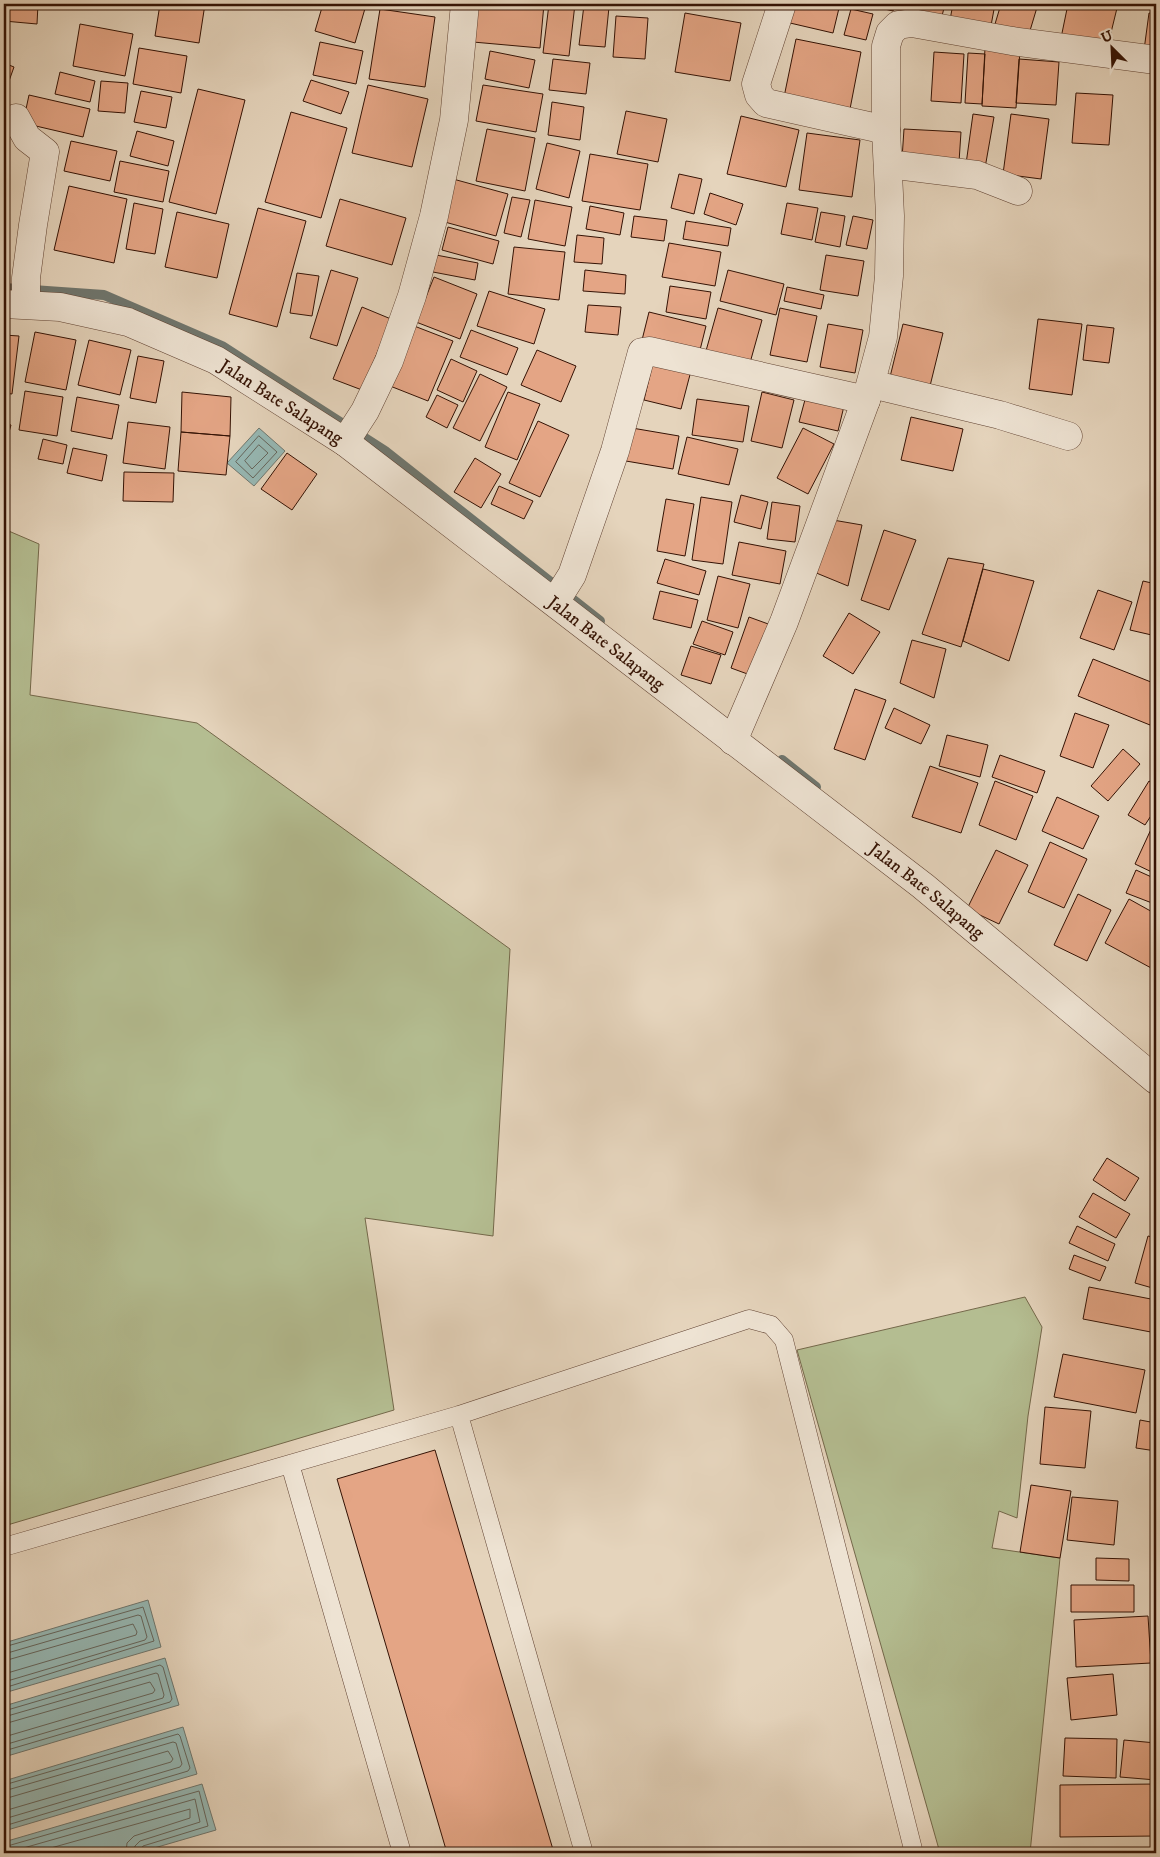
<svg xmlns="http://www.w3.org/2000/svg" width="1160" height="1857" viewBox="0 0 1160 1857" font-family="'IM FELL DW Pica',serif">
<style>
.green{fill:#b4bd91;stroke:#74684a}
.water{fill:#96b8b4;stroke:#6f766e}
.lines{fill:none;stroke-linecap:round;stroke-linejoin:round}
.shore{stroke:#65655c;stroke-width:1}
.stream{stroke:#6f766e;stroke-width:10}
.building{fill:#e4a585;stroke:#341204}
.service-casing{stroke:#604232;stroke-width:19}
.minor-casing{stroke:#604232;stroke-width:29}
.service{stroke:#eee3d3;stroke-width:18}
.minor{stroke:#eee3d3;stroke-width:28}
.labels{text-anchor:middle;stroke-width:4;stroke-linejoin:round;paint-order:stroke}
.street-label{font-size:18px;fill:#341204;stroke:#eee3d3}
</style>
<rect width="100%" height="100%" fill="#e5d4bc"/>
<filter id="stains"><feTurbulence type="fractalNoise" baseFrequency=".004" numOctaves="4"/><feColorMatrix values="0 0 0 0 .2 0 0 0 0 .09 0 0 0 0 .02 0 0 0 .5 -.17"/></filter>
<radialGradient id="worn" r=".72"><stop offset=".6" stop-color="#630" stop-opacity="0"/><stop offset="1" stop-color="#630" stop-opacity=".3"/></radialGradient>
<path class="green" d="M 4,529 L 39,544 L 30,695 L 197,723 L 510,949 L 493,1236 L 365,1218 L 394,1410 L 4,1526 Z
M 1025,1297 L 1042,1327 L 1028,1416 L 1017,1518 L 999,1511 L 992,1548 L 1060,1558 L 1030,1853 L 940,1853 L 797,1350 Z"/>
<path class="water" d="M 259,428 L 285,451 L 254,486 L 227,463 Z
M 148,1600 L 161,1647 L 4,1693 L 4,1643 Z
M 165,1658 L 179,1705 L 4,1757 L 4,1706 Z
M 183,1727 L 197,1774 L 4,1831 L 4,1781 Z
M 202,1784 L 216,1830 L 137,1853 L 4,1853 L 4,1842 Z"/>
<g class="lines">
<path class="shore" d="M 259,436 L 277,452 L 253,478 L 236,462 Z
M 259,445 L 268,453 L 252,469 L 245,461 Z
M 4,1647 L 143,1607 L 154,1641 L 4,1688
M 4,1654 L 138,1615 L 141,1616 L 147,1637 L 145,1640 L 4,1682
M 4,1661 L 133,1624 L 137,1632 L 136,1635 L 4,1674
M 4,1711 L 160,1665 L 163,1667 L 172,1699 L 170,1702 L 4,1751
M 4,1717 L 156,1673 L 158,1674 L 164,1695 L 163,1698 L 4,1745
M 4,1724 L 150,1682 L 155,1690 L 153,1693 L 4,1737
M 4,1785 L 178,1734 L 180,1736 L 190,1768 L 188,1771 L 4,1826
M 4,1791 L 173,1742 L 176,1743 L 182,1764 L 180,1767 L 4,1819
M 4,1799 L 168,1751 L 173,1759 L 171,1762 L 4,1811
M 4,1847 L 199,1791 L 208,1826 L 143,1846 L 139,1853
M 6,1853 L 195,1799 L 200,1822 L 140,1841 L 135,1846 L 133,1853
M 33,1853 L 190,1809 L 190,1818 L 134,1836 L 127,1843 L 126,1853"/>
<path class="stream" d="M 4,288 L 104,295 L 222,346 L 385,451 L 600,621
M 782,760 L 816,787"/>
</g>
<path class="building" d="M 4,4 L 38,4 L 37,24 L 4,21 Z
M 160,4 L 205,4 L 199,43 L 155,36 Z
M 323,4 L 366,5 L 355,43 L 315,31 Z
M 476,4 L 544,4 L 540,48 L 473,42 Z
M 549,4 L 575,4 L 569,56 L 543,53 Z
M 795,4 L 840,4 L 833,33 L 790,23 Z
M 864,4 L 895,4 L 893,11 Z
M 915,4 L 945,4 L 942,16 L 913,10 Z
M 953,4 L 995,4 L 990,31 L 949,25 Z
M 1001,4 L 1038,4 L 1029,34 L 995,24 Z
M 1068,4 L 1118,4 L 1107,49 L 1061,38 Z
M 584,5 L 609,7 L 605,47 L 579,45 Z
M 380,9 L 435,17 L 425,87 L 369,79 Z
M 851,9 L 873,14 L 866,40 L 844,35 Z
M 685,13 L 741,23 L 730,81 L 675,72 Z
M 1149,13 L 1156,14 L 1156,52 L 1144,50 Z
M 616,16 L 648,18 L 645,59 L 613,57 Z
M 80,24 L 133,34 L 125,76 L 73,66 Z
M 796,39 L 861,52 L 850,109 L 784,97 Z
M 320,42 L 363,51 L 356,84 L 313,75 Z
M 139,48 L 187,56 L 181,93 L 133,84 Z
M 985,48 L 1020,50 L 1016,108 L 982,106 Z
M 490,51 L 535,60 L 529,88 L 485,79 Z
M 934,52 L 964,54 L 961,103 L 931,101 Z
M 968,53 L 985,54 L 982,104 L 965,103 Z
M 553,59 L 590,63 L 586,94 L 549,90 Z
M 1019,59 L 1059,62 L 1056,105 L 1016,103 Z
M 4,63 L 14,67 L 4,95 Z
M 60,72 L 95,81 L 90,102 L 55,94 Z
M 311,80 L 349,92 L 341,114 L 303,101 Z
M 101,81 L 128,83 L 125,113 L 98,111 Z
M 368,85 L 428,99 L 412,167 L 352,153 Z
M 483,85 L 543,94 L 536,132 L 476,121 Z
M 198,89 L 245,100 L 216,214 L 169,202 Z
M 141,91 L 172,97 L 166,128 L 134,122 Z
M 1076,93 L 1113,95 L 1109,145 L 1072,143 Z
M 29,95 L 90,109 L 83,137 L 23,123 Z
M 552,102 L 584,107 L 580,140 L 548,135 Z
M 626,111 L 667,119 L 658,162 L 617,154 Z
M 291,112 L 347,128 L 321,218 L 265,202 Z
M 973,114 L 994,117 L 985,168 L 966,164 Z
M 1011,114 L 1049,119 L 1041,179 L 1003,174 Z
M 741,116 L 799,130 L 786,187 L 727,174 Z
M 487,129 L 535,138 L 525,191 L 476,181 Z
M 904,129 L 961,132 L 959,162 L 902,159 Z
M 137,131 L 174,141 L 168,166 L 130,156 Z
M 807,133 L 860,140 L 852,197 L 799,190 Z
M 71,141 L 117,151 L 110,181 L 64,171 Z
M 547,143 L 580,151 L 569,198 L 536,189 Z
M 590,154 L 648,164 L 640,210 L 582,201 Z
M 120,161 L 169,171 L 163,202 L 114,192 Z
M 679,174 L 702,179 L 694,214 L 671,208 Z
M 453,179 L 508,194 L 496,236 L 441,221 Z
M 69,186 L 127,199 L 114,263 L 54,250 Z
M 710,193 L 743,204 L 736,225 L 704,214 Z
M 512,197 L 530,200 L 521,237 L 504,233 Z
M 340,199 L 406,218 L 392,265 L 326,246 Z
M 535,200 L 572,207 L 565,246 L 528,239 Z
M 134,203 L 163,209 L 155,254 L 126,249 Z
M 787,203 L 818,208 L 812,240 L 781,234 Z
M 590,206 L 624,213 L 620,235 L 586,229 Z
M 258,208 L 306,221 L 277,327 L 229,314 Z
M 177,212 L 229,224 L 217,278 L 165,267 Z
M 821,212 L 845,216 L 840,247 L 815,242 Z
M 634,216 L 667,220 L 664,241 L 631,237 Z
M 853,216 L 873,220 L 867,249 L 846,245 Z
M 686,221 L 731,228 L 728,246 L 683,239 Z
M 448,227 L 499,241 L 493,264 L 442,250 Z
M 577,235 L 604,238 L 602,264 L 574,262 Z
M 669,243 L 721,252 L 715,286 L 662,277 Z
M 514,247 L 565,252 L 559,300 L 508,294 Z
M 436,255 L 478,263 L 475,280 L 433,272 Z
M 826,255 L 864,261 L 858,296 L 820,290 Z
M 331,270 L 358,278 L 337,346 L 310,338 Z
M 585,270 L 626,275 L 625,294 L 583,291 Z
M 728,270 L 784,284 L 776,315 L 720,301 Z
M 297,273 L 319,276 L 312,316 L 290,313 Z
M 434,277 L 477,294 L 460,339 L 416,322 Z
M 670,286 L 711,292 L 706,319 L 666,312 Z
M 787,287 L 824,295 L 821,309 L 784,301 Z
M 489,291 L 545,309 L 534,344 L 477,326 Z
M 588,305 L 621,307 L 618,335 L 585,332 Z
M 362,307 L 391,319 L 362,390 L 333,379 Z
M 718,308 L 762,320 L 748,370 L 704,358 Z
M 780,308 L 817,316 L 807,362 L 770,355 Z
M 649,312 L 706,326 L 698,358 L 641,344 Z
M 1038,319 L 1082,324 L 1072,395 L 1029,389 Z
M 409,324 L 453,341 L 428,401 L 385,384 Z
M 828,324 L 863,330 L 855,373 L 820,367 Z
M 903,324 L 943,333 L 930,386 L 890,377 Z
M 1087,325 L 1114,328 L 1109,363 L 1083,360 Z
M 471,330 L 518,348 L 507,375 L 460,357 Z
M 35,332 L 76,340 L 66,390 L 25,382 Z
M 4,335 L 19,336 L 12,394 L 4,393 Z
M 89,340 L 131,350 L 120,395 L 78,385 Z
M 537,350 L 576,366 L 561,402 L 521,385 Z
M 138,356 L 164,361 L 156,403 L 130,398 Z
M 654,358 L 692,367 L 681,409 L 644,400 Z
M 451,359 L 477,371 L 463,402 L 437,390 Z
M 480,374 L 507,387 L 480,441 L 453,428 Z
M 25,391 L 63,397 L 57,436 L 19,430 Z
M 182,392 L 231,397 L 230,436 L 181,432 Z
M 508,392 L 540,404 L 517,460 L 485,447 Z
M 762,392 L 794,400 L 782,448 L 751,441 Z
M 437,395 L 458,405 L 447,428 L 426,417 Z
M 806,396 L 844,406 L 838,431 L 799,422 Z
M 77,397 L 119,405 L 112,439 L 71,431 Z
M 697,399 L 749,406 L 743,442 L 692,435 Z
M 911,417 L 963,429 L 953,471 L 901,460 Z
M 538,421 L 569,435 L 540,497 L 509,483 Z
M 128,422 L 170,427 L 165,469 L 123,463 Z
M 4,423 L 11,425 L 4,450 Z
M 626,427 L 679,436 L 673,469 L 620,460 Z
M 803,428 L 834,444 L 808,494 L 777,478 Z
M 181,432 L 230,436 L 226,475 L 178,471 Z
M 687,437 L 738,449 L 729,485 L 678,474 Z
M 43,439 L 67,445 L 63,464 L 38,459 Z
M 73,448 L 107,455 L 102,481 L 67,473 Z
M 287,453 L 317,474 L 292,510 L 261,489 Z
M 475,458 L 501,474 L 481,508 L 454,492 Z
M 124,472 L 174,473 L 173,502 L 123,501 Z
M 499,486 L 533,501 L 524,519 L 491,504 Z
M 741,495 L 768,502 L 761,529 L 734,522 Z
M 701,497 L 732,502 L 723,564 L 692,560 Z
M 666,499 L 694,504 L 685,556 L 657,551 Z
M 772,502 L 800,506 L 795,542 L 767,539 Z
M 827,519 L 862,525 L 848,586 L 809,570 Z
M 884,530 L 916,540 L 889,610 L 861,600 Z
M 739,542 L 786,551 L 780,584 L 732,575 Z
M 948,558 L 984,564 L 961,647 L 922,634 Z
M 665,559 L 706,571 L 699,595 L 657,583 Z
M 983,569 L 1034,581 L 1009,661 L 963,641 Z
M 718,576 L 750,584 L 738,628 L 707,620 Z
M 1143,581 L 1156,584 L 1156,636 L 1130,630 Z
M 1098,590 L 1132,602 L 1114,650 L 1080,638 Z
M 660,591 L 698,600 L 691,628 L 653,619 Z
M 849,613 L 880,632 L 853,674 L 823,656 Z
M 749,617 L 771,625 L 753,676 L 731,668 Z
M 702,621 L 733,632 L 725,655 L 693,644 Z
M 912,640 L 946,649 L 934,698 L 900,683 Z
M 691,646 L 721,655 L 711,684 L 681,675 Z
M 1093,659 L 1156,684 L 1156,709 L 1150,725 L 1078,696 Z
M 855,689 L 886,700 L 865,760 L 834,749 Z
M 894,708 L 930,725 L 921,744 L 885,728 Z
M 1075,713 L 1109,725 L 1093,768 L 1060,756 Z
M 947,735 L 988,745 L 980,777 L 939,766 Z
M 1123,749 L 1140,764 L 1108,801 L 1091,786 Z
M 1000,755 L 1045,771 L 1037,793 L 992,777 Z
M 930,766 L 978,783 L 961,833 L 912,817 Z
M 995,781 L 1033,796 L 1016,840 L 979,825 Z
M 1149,781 L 1156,785 L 1156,808 L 1145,825 L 1128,815 Z
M 1057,797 L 1099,816 L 1083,849 L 1042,831 Z
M 1153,825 L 1156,827 L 1156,874 L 1135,864 Z
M 1050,842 L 1087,859 L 1064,908 L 1028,892 Z
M 996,850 L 1028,865 L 999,924 L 967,909 Z
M 1136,870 L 1156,879 L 1156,894 L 1152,903 L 1126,893 Z
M 1078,894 L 1111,910 L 1087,961 L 1054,945 Z
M 1129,899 L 1156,914 L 1156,964 L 1153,969 L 1105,943 Z
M 1107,1158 L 1139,1178 L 1125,1201 L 1093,1180 Z
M 1093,1193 L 1130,1214 L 1116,1238 L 1079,1217 Z
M 1077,1226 L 1115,1244 L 1108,1261 L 1069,1243 Z
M 1148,1236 L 1156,1238 L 1156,1289 L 1135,1283 Z
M 1074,1255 L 1106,1267 L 1100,1281 L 1069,1269 Z
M 1089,1287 L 1156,1300 L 1156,1333 L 1083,1319 Z
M 1063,1354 L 1145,1370 L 1136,1413 L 1054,1397 Z
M 1045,1407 L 1091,1411 L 1085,1468 L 1040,1464 Z
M 1140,1420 L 1156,1423 L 1156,1451 L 1136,1448 Z
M 435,1450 L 554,1853 L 447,1853 L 337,1479 Z
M 1031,1485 L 1071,1491 L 1060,1558 L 1020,1552 Z
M 1072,1497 L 1118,1501 L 1114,1545 L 1067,1540 Z
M 1096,1558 L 1129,1559 L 1129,1581 L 1096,1580 Z
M 1071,1585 L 1134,1585 L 1134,1612 L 1071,1612 Z
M 1148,1616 L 1151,1663 L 1076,1667 L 1074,1620 Z
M 1113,1674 L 1117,1715 L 1071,1720 L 1067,1678 Z
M 1065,1738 L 1117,1739 L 1116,1778 L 1063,1776 Z
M 1124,1740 L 1156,1743 L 1156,1780 L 1120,1777 Z
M 1156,1784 L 1156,1836 L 1060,1837 L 1060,1785 Z"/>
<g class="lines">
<defs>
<path id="service" d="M 459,1415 L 584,1853
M 290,1464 L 402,1853
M 4,1547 L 459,1415 L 749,1319 L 771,1325 L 784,1340 L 914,1853"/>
<g id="minor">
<path d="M 782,4 L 756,84 L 759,95 L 766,103 L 886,130"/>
<path d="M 16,118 L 27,138 L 45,152 L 33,225 L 26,278 L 26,304"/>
<path d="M 888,164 L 977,175 L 1018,191"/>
<path id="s1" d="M 4,304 L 60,307 L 128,322 L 216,360 L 345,442 L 923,886 L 1156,1080"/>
<path d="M 871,384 L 1000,415 L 1068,436"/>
<path d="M 345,442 L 365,411 L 389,361 L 412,296 L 434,216 L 454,120 L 465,4"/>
<path d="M 555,602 L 572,575 L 615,451 L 642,352 L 649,351 L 866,400"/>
<path d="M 733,741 L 784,622 L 866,400 L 883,337 L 889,276 L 890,216 L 886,130 L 886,46 L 890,33 L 898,25 L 912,23 L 1012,41 L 1156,60"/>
</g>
</defs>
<use href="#service" class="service-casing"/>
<use href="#minor" class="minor-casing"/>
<use href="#service" class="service"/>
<use href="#minor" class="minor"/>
</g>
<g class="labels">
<g class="street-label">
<text dy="6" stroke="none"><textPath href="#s1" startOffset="299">Jalan Bate Salapang</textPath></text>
<text dy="6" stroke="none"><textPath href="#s1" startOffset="704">Jalan Bate Salapang</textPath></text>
<text dy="6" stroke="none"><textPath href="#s1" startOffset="1109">Jalan Bate Salapang</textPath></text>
</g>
</g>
<rect width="1160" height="1857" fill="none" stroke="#e5d4bc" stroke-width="20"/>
<rect x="5" y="5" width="1150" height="1847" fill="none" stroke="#341204" stroke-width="2.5"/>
<rect x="10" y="10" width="1140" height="1837" fill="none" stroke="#341204"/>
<g transform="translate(1112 48) rotate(336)" stroke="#eee3d3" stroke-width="4" paint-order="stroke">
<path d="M0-4L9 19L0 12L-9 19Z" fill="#341204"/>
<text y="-8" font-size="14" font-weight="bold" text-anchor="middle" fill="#341204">U</text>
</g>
<rect width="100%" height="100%" filter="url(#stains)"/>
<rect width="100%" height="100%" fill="url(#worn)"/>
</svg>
